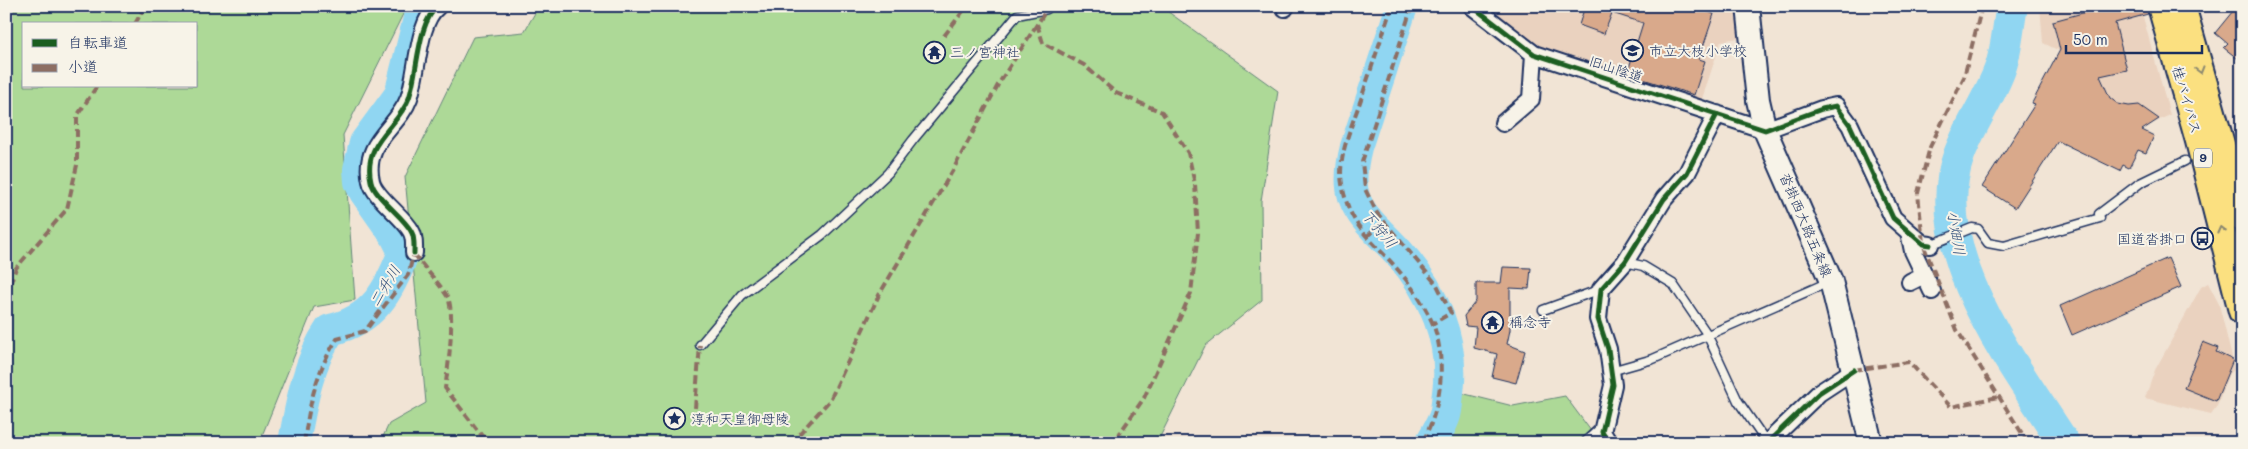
<svg xmlns="http://www.w3.org/2000/svg" width="2248" height="449" viewBox="0 0 2248 449" font-family="Mali,'Klee One',sans-serif">
<style>
.built{fill:#ead2bf}
.green{fill:#add997;stroke:#64847a;fill-rule:evenodd}
.lines{fill:none;stroke-linecap:round;stroke-linejoin:round}
.river{stroke:#90d6f2;stroke-width:32}
.building{fill:#d9a98b;stroke:#1b2f5e}
.service-casing{stroke:#1b2f5e;stroke-width:11}
.minor-casing{stroke:#1b2f5e;stroke-width:20}
.secondary-casing{stroke:#1b2f5e;stroke-width:26}
.trunk-casing{stroke:#1b2f5e;stroke-width:30}
.service{stroke:#f7f3e8;stroke-width:8}
.minor{stroke:#f7f3e8;stroke-width:16}
.secondary{stroke:#f7f3e8;stroke-width:22}
.trunk{stroke:#fbe080;stroke-width:26}
.quiet{stroke:#8d6e63;stroke-width:4;stroke-dasharray:8 4;stroke-linecap:butt}
.cycleway-casing{stroke:#f7f3e8;stroke-width:8}
.cycleway{stroke:#1b5e20;stroke-width:5}
.oneway{stroke:#8b886f}
.labels{text-anchor:middle;stroke-width:4;stroke-linejoin:round;paint-order:stroke}
.shield{fill:#f7f3e8;stroke:#5d6a87;stroke-width:1}
.shield-label{font-size:12px;font-weight:bold;fill:#1b2f5e}
.poi-label{font-size:14px;fill:#1b2f5e;stroke:#f7f3e8;text-anchor:start}
.street-label{font-size:14px;fill:#1b2f5e;stroke:#f7f3e8}
.water-label{font-size:15px;font-style:italic;fill:#32507c;stroke:#f7f3e8}
</style>
<rect width="100%" height="100%" fill="#f1e4d5"/>
<filter id="ink" filterUnits="userSpaceOnUse"><feTurbulence type="fractalNoise" baseFrequency=".02" numOctaves="2"/><feDisplacementMap in="SourceGraphic" scale="10" xChannelSelector="R" yChannelSelector="G"/><feConvolveMatrix kernelMatrix="1 2 1 2 8 2 1 2 1" color-interpolation-filters="sRGB"/></filter>
<g filter="url(#ink)">
<path class="built" d="M 1494,6 L 1742,6 L 1744,37 L 1721,41 L 1702,99 L 1550,54 L 1546,49 L 1529,44 L 1489,13 Z
M 2040,6 L 2140,6 L 2170,115 L 2153,123 L 2118,110 L 2060,51 L 2043,43 Z
M 2208,283 L 2219,304 L 2235,370 L 2229,373 L 2217,406 L 2211,414 L 2145,398 L 2155,370 L 2201,287 Z"/>
<path class="green" d="M 6,6 L 407,6 L 343,135 L 355,300 L 314,307 L 259,443 L 6,443 ZM 24,24 L 196,24 L 196,86 L 24,86 Z
M 539,6 L 1160,6 L 1278,91 L 1261,201 L 1262,300 L 1205,346 L 1157,443 L 380,443 L 389,424 L 426,403 L 405,177 L 473,37 L 524,32 Z
M 1461,393 L 1513,406 L 1565,396 L 1600,443 L 1424,443 Z"/>
<g class="lines">
<path class="river" d="M 1402,6 L 1356,147 C 1352,163 1349,181 1354,197 C 1361,219 1384,236 1399,253 C 1433,291 1455,341 1448,393 C 1447,400 1447,408 1445,415 C 1442,425 1436,434 1431,443
M 2012,6 C 2008,26 2007,50 2000,69 C 1989,99 1970,125 1959,155 C 1924,251 2015,366 2064,443
M 294,443 C 301,404 308,362 330,330 C 374,320 389,291 404,252 L 396,236 L 365,192 L 360,182 L 359,169 L 365,143 L 400,95 L 420,14 L 425,6"/>
</g>
<path class="building" d="M 1585,6 L 1690,6 L 1714,14 L 1699,59 L 1705,61 L 1694,95 L 1627,74 L 1643,23 L 1612,13 L 1604,34 L 1579,25 Z
M 2089,6 L 2146,6 L 2148,14 L 2115,23 L 2127,70 L 2100,76 L 2110,98 L 2118,104 L 2129,106 L 2139,105 L 2159,119 L 2142,130 L 2154,136 L 2146,153 L 2138,150 L 2129,168 L 2123,165 L 2120,171 L 2058,141 L 2015,208 L 1982,187 L 2035,104 L 2032,103 L 2060,50 L 2053,21 L 2090,11 Z
M 2237,6 L 2242,6 L 2242,62 L 2224,48 L 2228,44 L 2215,33 Z
M 933,41 L 944,50 L 935,62 L 923,53 Z
M 2168,258 L 2181,287 L 2072,335 L 2060,306 Z
M 1503,267 L 1531,268 L 1529,289 L 1510,288 L 1510,330 L 1507,344 L 1525,351 L 1516,383 L 1492,377 L 1497,354 L 1474,348 L 1476,327 L 1466,326 L 1464,316 L 1476,301 L 1476,283 L 1501,283 Z
M 2203,342 L 2218,348 L 2216,352 L 2233,360 L 2216,401 L 2184,388 Z"/>
<g class="lines">
<defs>
<path id="service" d="M 1930,245 L 1972,228 L 1978,229 L 1988,243 L 2004,246 L 2100,218 L 2099,214 L 2140,183 L 2185,161
M 1625,262 L 1643,266 L 1673,284 L 1707,334 L 1738,401 L 1767,443
M 1543,310 L 1601,289
M 700,345 L 742,295 L 822,235 L 888,173 L 913,140 L 1017,15 L 1047,9 L 1048,6
M 1611,371 L 1653,359 L 1829,282"/>
<path id="minor" d="M 1472,6 L 1534,54 L 1765,130 L 1822,109 L 1836,106 L 1850,125 L 1893,218 L 1923,244 L 1930,245
M 1285,8 L 1286,6
M 1503,123 L 1531,99 L 1534,54
M 1909,232 L 1913,251 L 1932,291
M 414,253 C 414,247 415,237 411,231 C 403,216 374,197 371,181 C 362,142 398,128 409,98 C 418,73 417,22 438,6
M 1910,282 L 1924,275
M 1590,443 L 1602,432
M 1609,443 L 1602,432 L 1613,385 L 1608,349 L 1598,319 L 1601,289 L 1625,262 L 1664,199 L 1687,173 L 1717,114
M 1767,443 L 1819,393 L 1854,370"/>
<path id="secondary" d="M 1748,6 L 1758,100 L 1765,130 L 1831,281 L 1871,443"/>
<path id="trunk" d="M 2161,6 L 2199,141 L 2242,311
M 2182,6 L 2242,218"/>
</defs>
<use href="#service" class="service-casing"/>
<use href="#minor" class="minor-casing"/>
<use href="#secondary" class="secondary-casing"/>
<use href="#trunk" class="trunk-casing"/>
<use href="#service" class="service"/>
<use href="#minor" class="minor"/>
<use href="#secondary" class="secondary"/>
<use href="#trunk" class="trunk"/>
<path class="quiet" d="M 1392,6 C 1382,36 1372,66 1362,96 C 1353,124 1337,155 1342,184 C 1350,229 1372,239 1399,271 C 1412,286 1431,314 1436,333 C 1446,368 1440,411 1422,443
M 1412,6 L 1362,162 L 1365,189 L 1377,213 L 1437,285 L 1451,313 L 1432,324
M 1982,6 L 1964,77 L 1930,147 L 1918,193 L 1923,244 L 1957,330 L 2028,443
M 135,24 L 145,6
M 1037,24 L 1043,43 L 1084,65 L 1116,93 L 1162,112 L 1188,153 L 1195,184 L 1198,233 L 1191,293 L 1144,398 L 1113,443
M 944,36 L 967,6
M 1366,237 L 1384,222
M 414,253 C 424,269 438,281 447,296 C 456,310 448,370 445,388 L 482,436 L 494,443
M 6,295 L 16,268 L 67,209 L 77,165 L 77,116 L 97,86
M 1854,370 L 1909,362 L 1951,407 L 1998,397
M 695,408 L 700,345
M 304,443 C 309,406 316,371 337,339 L 365,331 L 408,275 L 414,253
M 791,443 L 830,400 L 879,295 L 953,170 L 999,83 L 1047,9"/>
<defs>
<path id="cycleway" d="M 1472,6 L 1534,54 L 1765,130 L 1822,109 L 1836,106 L 1850,125 L 1893,218 L 1923,244 L 1930,245
M 414,253 C 414,247 415,237 411,231 C 403,216 374,197 371,181 C 362,142 398,128 409,98 C 418,73 417,22 438,6
M 1609,443 L 1602,432 L 1613,385 L 1608,349 L 1598,319 L 1601,289 L 1625,262 L 1664,199 L 1687,173 L 1717,114
M 1767,443 L 1819,393 L 1854,370"/>
</defs>
<use href="#cycleway" class="cycleway-casing"/>
<use href="#cycleway" class="cycleway"/>
</g>
<defs><path id="oneway-chevron" d="M-2-3.5L2.5 0L-2 3.5" fill="none" stroke-width="1.6" stroke-linecap="round" stroke-linejoin="round" transform="scale(1.25)"/></defs>
<g class="oneway">
<use href="#oneway-chevron" transform="translate(2200 70) rotate(74)"/>
<use href="#oneway-chevron" transform="translate(2221 230) rotate(-104)"/>
</g>
</g>
<defs>
<symbol id="school-ring" viewBox="-11 -11 22 22"><circle r="9.5" fill="#f7f3e8" stroke="#1b2f5e" stroke-width="1.5"/><path d="M0-5L7-2L0 1L-7-2ZM-4 1L0 2.5L4 1V4Q0 6-4 4Z" fill="#1b2f5e"/></symbol>
<symbol id="temple-ring" viewBox="-11 -11 22 22"><circle r="9.5" fill="#f7f3e8" stroke="#1b2f5e" stroke-width="1.5"/><path d="M0-6L5-2H3V0L6.5 2.5H4V6H1.5V3h-3V6H-4V2.5H-6.5L-3 0V-2H-5Z" fill="#1b2f5e"/></symbol>
<symbol id="bus-ring" viewBox="-11 -11 22 22"><circle r="9.5" fill="#f7f3e8" stroke="#1b2f5e" stroke-width="1.5"/><path d="M-5-6H5V4H4V6H2V4H-2V6H-4V4H-5ZM-3.5-4V0h7V-4ZM-3.5 1.2v1.5H-2V1.2ZM2 1.2v1.5H3.5V1.2Z" fill="#1b2f5e"/></symbol>
<symbol id="sight-ring" viewBox="-11 -11 22 22"><circle r="9.5" fill="#f7f3e8" stroke="#1b2f5e" stroke-width="1.5"/><path d="M0-6L1.8-2.2L6-1.7L2.9 1.2L3.7 5.4L0 3.3L-3.7 5.4L-2.9 1.2L-6-1.7L-1.8-2.2Z" fill="#1b2f5e"/></symbol>
</defs>
<g fill-rule="evenodd">
<use href="#school-ring" x="1620" y="38" width="25" height="25"/>
<use href="#temple-ring" x="922" y="40" width="25" height="25"/>
<use href="#bus-ring" x="2190" y="226" width="25" height="25"/>
<use href="#temple-ring" x="1480" y="310" width="25" height="25"/>
<use href="#sight-ring" x="662" y="406" width="25" height="25"/>
</g>
<g class="labels">
<rect class="shield" x="2194" y="148.5" width="18" height="19" rx="4"/>
<g class="shield-label">
<text x="2203" y="162">9</text>
</g>
<g class="poi-label">
<text x="1649" y="56">市立大枝小学校</text>
<text x="950" y="57">三ノ宮神社</text>
<text x="2187" y="244" text-anchor="end">国道沓掛口</text>
<text x="1509" y="327">稱念寺</text>
<text x="691" y="424">淳和天皇御母陵</text>
</g>
<g class="street-label">
<text transform="translate(1616 69) rotate(18)" y="5">旧山陰道</text>
<text transform="translate(2187 100) rotate(74)" y="5">桂バイパス</text>
<text transform="translate(1806 225) rotate(67)" y="5">沓掛西大路五条線</text>
</g>
<g class="water-label">
<text transform="translate(1379 229) rotate(50)" y="5">下狩川</text>
<text transform="translate(1956 233) rotate(81)" y="5">小畑川</text>
<text transform="translate(385 286) rotate(-59)" y="5">二升川</text>
</g>
</g>
<rect width="2248" height="449" fill="none" stroke="#f7f3e8" stroke-width="25"/>
<rect x="12" y="12" width="2223" height="424" fill="none" stroke="#1b2f5e" stroke-width="2" filter="url(#ink)"/>
<rect x="22" y="22" width="175" height="65" fill="#f7f3e8" stroke="#9fa5b1"/>
<rect x="32" y="39" width="25" height="8" fill="#1b5e20" stroke="#9fa5b1"/>
<text x="68" y="48" font-size="15" fill="#1b2f5e">自転車道</text>
<rect x="32" y="64" width="25" height="8" fill="#8d6e63" stroke="#9fa5b1"/>
<text x="68" y="72" font-size="15" fill="#1b2f5e">小道</text>
<path d="M2066 45v8h136v-8" fill="none" stroke="#1b2f5e" stroke-width="2.5"/>
<text x="2073" y="45" font-size="15" fill="#1b2f5e" stroke="#f7f3e8" stroke-width="4" paint-order="stroke">50 m</text>
</svg>
